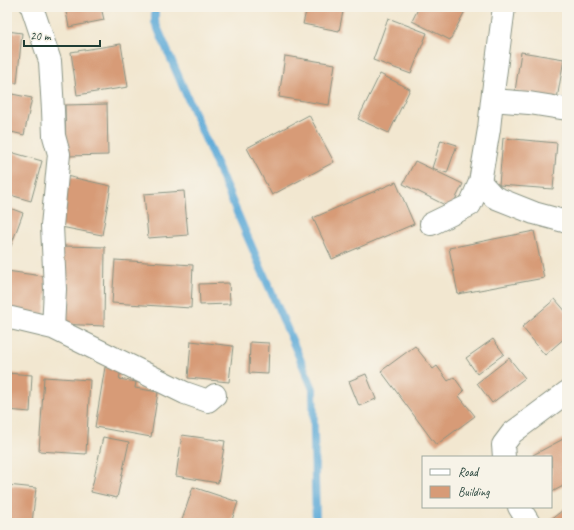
<svg xmlns="http://www.w3.org/2000/svg" width="574" height="530" viewBox="0 0 574 530" font-family="Caveat,sans-serif">
<style>
.lines{fill:none;stroke-linecap:round;stroke-linejoin:round}
.stream{stroke:#5fabd8;stroke-width:8}
.building{fill:#d79b77}
.street-casing{stroke:#889282;stroke-width:24}
.street{stroke:#fff;stroke-width:22}
</style>
<rect width="100%" height="100%" fill="#f7f3e8"/>
<filter id="ink" filterUnits="userSpaceOnUse"><feTurbulence type="fractalNoise" baseFrequency=".025" numOctaves="2"/><feDisplacementMap in="SourceGraphic" scale="8" xChannelSelector="R" yChannelSelector="G"/><feConvolveMatrix kernelMatrix="1 2 1 2 8 2 1 2 1" color-interpolation-filters="sRGB"/></filter>
<filter id="wash" filterUnits="userSpaceOnUse"><feTurbulence type="fractalNoise" baseFrequency=".012" numOctaves="4" result="noise"/><feDisplacementMap in="SourceGraphic" scale="16" xChannelSelector="R" yChannelSelector="G"/><feGaussianBlur stdDeviation="0.9" result="paint"/><feColorMatrix in="noise" values="0 0 0 0 0 0 0 0 0 0 0 0 0 0 0 0 0 1.4 0 .05"/><feComposite in="paint" operator="in"/></filter>
<g filter="url(#wash)">
<rect width="100%" height="100%" fill="#f2e7d0"/>
<g class="lines">
<path class="stream" d="M 155,7 L 155,22 L 313,389 L 316,523"/>
</g>
<g id="blocks">
<path class="building" d="M 65,7 L 101,7 L 104,20 L 69,27 Z
M 307,7 L 344,7 L 339,31 L 303,24 Z
M 419,7 L 467,7 L 450,40 L 412,21 Z
M 388,18 L 427,33 L 411,74 L 373,60 Z
M 7,31 L 22,33 L 17,83 L 7,82 Z
M 121,44 L 128,87 L 77,95 L 71,52 Z
M 521,52 L 564,59 L 557,99 L 515,91 Z
M 285,56 L 335,64 L 329,105 L 279,97 Z
M 380,74 L 410,89 L 389,133 L 358,119 Z
M 7,93 L 32,98 L 24,135 L 7,131 Z
M 107,104 L 108,155 L 66,156 L 65,105 Z
M 309,115 L 334,162 L 272,195 L 247,148 Z
M 503,138 L 557,143 L 553,189 L 499,185 Z
M 441,140 L 457,145 L 447,173 L 432,168 Z
M 7,151 L 42,161 L 31,201 L 7,194 Z
M 415,161 L 463,184 L 451,208 L 403,184 Z
M 66,176 L 111,186 L 102,235 L 56,226 Z
M 396,182 L 414,224 L 332,259 L 313,218 Z
M 184,191 L 188,235 L 148,238 L 144,194 Z
M 566,191 L 567,191 L 567,215 L 562,214 Z
M 7,207 L 23,213 L 8,254 L 7,254 Z
M 534,231 L 544,278 L 458,294 L 449,248 Z
M 61,246 L 105,247 L 104,326 L 59,324 Z
M 115,260 L 193,265 L 191,308 L 112,303 Z
M 7,271 L 49,277 L 44,314 L 7,308 Z
M 229,283 L 230,304 L 200,305 L 199,284 Z
M 555,299 L 567,313 L 567,336 L 545,355 L 522,327 Z
M 493,339 L 504,354 L 477,374 L 466,358 Z
M 191,341 L 233,346 L 229,382 L 188,378 Z
M 250,342 L 269,343 L 268,374 L 249,373 Z
M 415,346 L 433,369 L 437,366 L 448,381 L 454,377 L 464,391 L 459,396 L 475,416 L 436,445 L 381,371 Z
M 509,358 L 525,378 L 492,403 L 477,383 Z
M 105,367 L 121,370 L 119,379 L 136,382 L 135,388 L 158,392 L 151,437 L 95,427 Z
M 7,373 L 32,375 L 30,412 L 7,410 Z
M 366,374 L 376,399 L 359,406 L 349,381 Z
M 44,377 L 90,380 L 86,454 L 39,451 Z
M 182,435 L 225,441 L 218,483 L 176,476 Z
M 103,437 L 129,442 L 117,498 L 91,492 Z
M 567,437 L 567,484 L 552,492 L 551,457 L 534,457 L 533,455 Z
M 7,485 L 36,488 L 32,523 L 7,523 Z
M 193,487 L 238,502 L 231,523 L 181,523 Z
M 567,507 L 567,523 L 546,523 Z"/>
</g>
</g>
<g filter="url(#ink)">
<use href="#blocks" fill-opacity="0" stroke="#889282" stroke-width="1"/>
<g class="lines">
<defs>
<path id="street" d="M 32,7 L 50,61 L 53,110 L 54,136 L 59,154 L 52,226 L 55,289 L 53,328
M 492,100 L 529,103 L 567,109
M 480,182 L 494,197 L 534,213 L 567,222
M 431,224 L 470,205 L 480,182 L 489,129 L 492,100 L 504,7
M 7,317 L 53,328 L 185,393 L 208,401 L 215,395
M 504,457 L 503,445 L 512,433 L 567,392
M 519,507 L 529,523"/>
</defs>
<use href="#street" class="street-casing"/>
<use href="#street" class="street"/>
</g>
</g>
<rect width="574" height="530" fill="none" stroke="#f7f3e8" stroke-width="24"/>
<rect x="422" y="456" width="130" height="52" fill="#f7f3e8" stroke="#a1aaa0"/>
<rect x="430" y="469" width="20" height="6" fill="#ffffff" stroke="#a1aaa0"/>
<text x="458" y="476" font-size="12" fill="#1f3d34">Road</text>
<rect x="430" y="486" width="20" height="12" fill="#d79b77" stroke="#a1aaa0"/>
<text x="458" y="496" font-size="12" fill="#1f3d34">Building</text>
<path d="M24 40v6h76v-6" fill="none" stroke="#1f3d34" stroke-width="2"/>
<text x="30" y="40" font-size="12" fill="#1f3d34" stroke="#f7f3e8" stroke-width="3" paint-order="stroke">20 m</text>
</svg>
